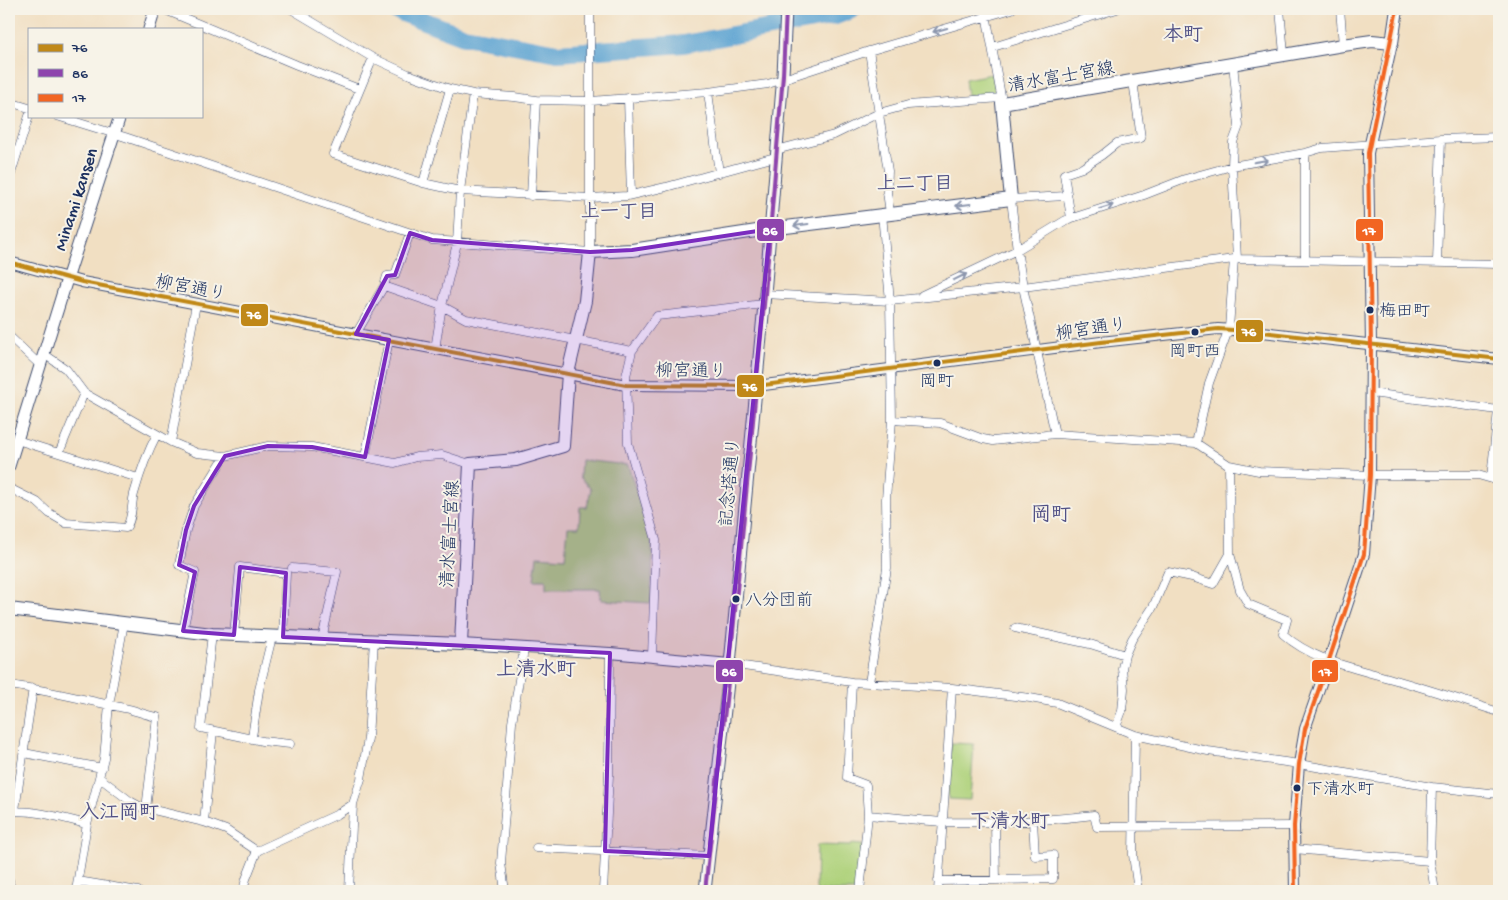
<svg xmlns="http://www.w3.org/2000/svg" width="1508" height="900" viewBox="0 0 1508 900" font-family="'Gochi Hand','Klee One',sans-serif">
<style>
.green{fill:#afd27c;stroke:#65806d}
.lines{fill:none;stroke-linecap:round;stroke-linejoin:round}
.river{stroke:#5ca3d2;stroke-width:18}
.minor-casing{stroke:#3b496d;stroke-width:9}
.tertiary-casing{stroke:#3b496d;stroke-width:12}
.secondary-casing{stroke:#3b496d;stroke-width:13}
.primary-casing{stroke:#3b496d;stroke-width:14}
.minor{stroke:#fff;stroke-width:8}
.tertiary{stroke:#fff;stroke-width:10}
.secondary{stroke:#fff;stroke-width:11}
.primary{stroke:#fff;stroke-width:12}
.bus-1-casing{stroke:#f7f3e8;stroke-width:8}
.bus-2-casing{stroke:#f7f3e8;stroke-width:8}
.bus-3-casing{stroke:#f7f3e8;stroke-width:8}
.bus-1{stroke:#c08818;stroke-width:4}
.bus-2{stroke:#8e44ad;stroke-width:4}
.bus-3{stroke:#f26522;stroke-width:4}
.oneway{stroke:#8d97ae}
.marked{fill:#7b2cbf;fill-opacity:0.2;stroke:#7b2cbf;stroke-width:4;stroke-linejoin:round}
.bus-dot{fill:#1b2f5e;stroke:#f7f3e8;stroke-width:2}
.labels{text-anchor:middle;stroke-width:4;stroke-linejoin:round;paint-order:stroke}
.bus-label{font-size:17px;fill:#1b2f5e;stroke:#f7f3e8;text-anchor:start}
.street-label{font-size:18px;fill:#1b2f5e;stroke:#f7f3e8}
.neighbourhood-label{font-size:19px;font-weight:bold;fill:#525287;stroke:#f7f3e8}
.quarter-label{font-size:20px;font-weight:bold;fill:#525287;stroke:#f7f3e8}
.line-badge{stroke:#f7f3e8;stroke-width:2}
.badge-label{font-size:14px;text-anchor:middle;font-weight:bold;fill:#fff}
</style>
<rect width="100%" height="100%" fill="#f7f3e8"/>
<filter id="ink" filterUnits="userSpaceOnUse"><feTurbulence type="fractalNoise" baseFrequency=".02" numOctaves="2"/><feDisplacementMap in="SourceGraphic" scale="10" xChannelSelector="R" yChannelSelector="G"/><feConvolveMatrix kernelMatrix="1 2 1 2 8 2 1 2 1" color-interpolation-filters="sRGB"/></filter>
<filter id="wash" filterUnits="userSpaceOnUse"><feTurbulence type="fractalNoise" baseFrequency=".0096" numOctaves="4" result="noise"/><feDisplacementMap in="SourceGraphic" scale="20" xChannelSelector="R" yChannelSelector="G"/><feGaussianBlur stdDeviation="1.12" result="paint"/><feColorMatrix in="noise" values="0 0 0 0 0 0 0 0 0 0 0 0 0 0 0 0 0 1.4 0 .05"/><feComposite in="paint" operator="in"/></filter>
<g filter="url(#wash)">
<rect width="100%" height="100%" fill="#f1dfc2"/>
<path class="green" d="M 992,74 L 996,93 L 967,96 L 965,79 Z
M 581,460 L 628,465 L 651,537 L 653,557 L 651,603 L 601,600 L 600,589 L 546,589 L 546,580 L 534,580 L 537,556 L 565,558 L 568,527 L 579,527 L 580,507 L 587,507 L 591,489 L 580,477 Z
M 951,743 L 974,744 L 970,800 L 948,799 Z
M 851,844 L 862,845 L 857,891 L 817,891 L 816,888 L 817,845 L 850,846 Z"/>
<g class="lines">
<path class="river" d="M 392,9 L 464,36 L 558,53 L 684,44 L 835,16 L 853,9"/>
</g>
</g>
<g filter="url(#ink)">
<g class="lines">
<defs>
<path id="minor" d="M 163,9 L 297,65 L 359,89
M 291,9 L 373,58 L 408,74 L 450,89 L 473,94 L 514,97 L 536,100 L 591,101 L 708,92 L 768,84 L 869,51 L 1012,9
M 985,9 L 1002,101
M 1280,9 L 1284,54
M 1340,9 L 1343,45
M 993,47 L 1117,9
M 869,51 L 888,171 L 887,192 L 890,213
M 373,58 L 333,154 L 423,183 L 460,191 L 590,198 L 627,196 L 666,187 L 775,157
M 1233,63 L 1239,126 L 1233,142 L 1232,166 L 1237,259
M 708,92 L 719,173
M 628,98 L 631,195
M 9,102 L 29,108
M 57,116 L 125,137 L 432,240 L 590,252 L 590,9
M 776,150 L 834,135 L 879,113 L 908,105 L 1001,98
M 9,180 L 29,116
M 423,183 L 450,89
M 531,196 L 536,100
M 1066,196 L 1011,199 L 1017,250 L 1023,287 L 1055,434 L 1196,443 L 1229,465 L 1259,471 L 1370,475 L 1478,475 L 1499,481
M 1071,218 L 1064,174 L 1082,168 L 1102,155 L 1117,143 L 1141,138 L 1133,81
M 1305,260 L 1305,153
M 1437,262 L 1441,139
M 384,286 L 442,306 L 466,319 L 632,351 L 657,316 L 764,304
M 765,294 L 890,301 L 1023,287 L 1234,259 L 1499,264
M 922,295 L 1017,250 L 1066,220 L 1144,195 L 1185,179 L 1232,166 L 1305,153 L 1322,148 L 1441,139 L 1499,137
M 356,334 L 384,286 L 387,276 L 395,275 L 410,233
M 9,336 L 40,365
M 435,349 L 442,306 L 457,243 L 460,191 L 473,94
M 632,351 L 626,376 L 628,443 L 656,540 L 652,657
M 44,354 L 66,369 L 84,393 L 171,442 L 197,453 L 225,456 L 268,446 L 312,447 L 395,463 L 416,457 L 442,455 L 470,464
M 1371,393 L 1498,410
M 892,420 L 940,423 L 983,439 L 993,441 L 1055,434
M 17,440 L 138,478
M 171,442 L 196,304
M 1196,443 L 1209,383 L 1229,328 L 1234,259
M 59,453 L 84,393
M 365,457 L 389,340
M 1229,465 L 1230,554 L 1240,590 L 1248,604 L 1287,620 L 1283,634 C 1313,661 1355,668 1392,679 C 1428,689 1464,701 1499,712
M 1491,478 L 1499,401
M 9,488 L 37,502 L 49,513 L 66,523 L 126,528 C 133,518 131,505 134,494 C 140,473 147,453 157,434
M 292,568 L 337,572 L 322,639
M 1015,628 L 1090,644 L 1125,655
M 183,631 L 195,572 L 179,565 L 186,530 L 194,506 L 225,456
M 212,634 L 201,728 L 262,741 L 290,744
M 234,635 L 240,567 L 286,573 L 283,637
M 730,664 L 852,682 L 952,688 L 1030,698 L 1057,703 L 1135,735 L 1208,751 L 1299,764 L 1432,787 L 1499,794
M 852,682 L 847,778 L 866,785 L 868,815 C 894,817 919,821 945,822 C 995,823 1045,821 1094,815 L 1097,827 L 1294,826
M 869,683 L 887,568 L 886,499 L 892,420 L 890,301 L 882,214
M 9,685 C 47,690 85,700 124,708 C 135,710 145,715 157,717 L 146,809
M 1116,727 L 1122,711 L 1124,689 L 1122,668 L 1125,655 L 1132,639 L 1153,607 L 1168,572 L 1192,577 L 1213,584 L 1230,554
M 1135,735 L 1133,855 L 1138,891
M 252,737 L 259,690 L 272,637
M 24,753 L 102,768
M 100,778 L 130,801 L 141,807 L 204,822 L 226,830 L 257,851
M 1432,787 L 1430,861 L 1435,891
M 15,810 L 33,688
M 9,812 C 29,808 66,819 87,824
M 204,822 L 213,731
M 995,822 L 996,880
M 536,848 L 709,856
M 1294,849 L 1430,861
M 9,880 L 11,891
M 78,881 L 138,891
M 938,881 L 1053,879 L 1053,855 L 1035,856 L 1033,821
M 76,891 L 87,824 L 104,758 L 109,705 L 124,623
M 243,891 L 246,879 L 257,851 L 338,814 L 353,804 L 361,779 L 368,738 L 374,640
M 349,891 L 353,804
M 505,891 L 501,863 L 512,723 L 524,649
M 603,891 L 609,775 L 610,653
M 860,891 L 868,815
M 938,891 L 952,688"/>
<path id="tertiary" d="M 9,262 L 82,282 L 626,385 L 756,386 L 1101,342 L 1218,329 L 1262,332 L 1499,359
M 461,644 L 610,653 L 730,664
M 1295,891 L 1294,826 L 1299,764 L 1305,729 L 1329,660 L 1364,554 L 1370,475 L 1371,344 L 1368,153 L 1392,43"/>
<path id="secondary" d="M 149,29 L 155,9
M 9,466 L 67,279 L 120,116
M 705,891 L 730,664 L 765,294 L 783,75 L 786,9"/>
<path id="primary" d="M 9,609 L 212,634 L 461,644 L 470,464 L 516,460 L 563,446 L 568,373 L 585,301 L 590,252 L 632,250 L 770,229 L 1011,199 L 1002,103 L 1343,45 L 1372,41 L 1392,43 L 1397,9"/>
</defs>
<use href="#minor" class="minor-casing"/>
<use href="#tertiary" class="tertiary-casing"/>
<use href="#secondary" class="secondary-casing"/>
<use href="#primary" class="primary-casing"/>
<use href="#minor" class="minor"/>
<use href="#tertiary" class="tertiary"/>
<use href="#secondary" class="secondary"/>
<use href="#primary" class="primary"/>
<defs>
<path id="bus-1" d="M 9,262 L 82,282 L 626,385 L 756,386 L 1101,342 L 1218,329 L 1262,332 L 1499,359"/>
<path id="bus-2" d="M 705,891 L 730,664 L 765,294 L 783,75 L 786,9"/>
<path id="bus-3" d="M 1295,891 L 1294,826 L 1299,764 L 1305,729 L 1329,660 L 1364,554 L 1370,475 L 1371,344 L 1368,153 L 1397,9"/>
</defs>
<use href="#bus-1" class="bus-1-casing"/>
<use href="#bus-2" class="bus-2-casing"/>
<use href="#bus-3" class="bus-3-casing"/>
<use href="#bus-1" class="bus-1"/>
<use href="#bus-2" class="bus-2"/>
<use href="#bus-3" class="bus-3"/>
</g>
<defs><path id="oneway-shaft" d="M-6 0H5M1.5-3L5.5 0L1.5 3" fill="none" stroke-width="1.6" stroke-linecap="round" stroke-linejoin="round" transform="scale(1.25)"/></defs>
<g class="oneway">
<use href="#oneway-shaft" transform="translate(940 30) rotate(164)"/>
<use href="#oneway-shaft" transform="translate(1261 161) rotate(-10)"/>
<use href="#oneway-shaft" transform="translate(963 205) rotate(173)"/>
<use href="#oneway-shaft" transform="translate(1106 207) rotate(-17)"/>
<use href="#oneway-shaft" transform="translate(801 225) rotate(172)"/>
<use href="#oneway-shaft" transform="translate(960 277) rotate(-26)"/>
</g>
</g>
<path class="marked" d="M 770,229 L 709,856 L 605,851 L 610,653 L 283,637 L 286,573 L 240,567 L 234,635 L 183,631 L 195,572 L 179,565 L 186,530 L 194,506 L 225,456 L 268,446 L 312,447 L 365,457 L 389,340 L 356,334 L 387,276 L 395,275 L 410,233 L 432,240 L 590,252 L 632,250 Z"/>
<g class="bus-dot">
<circle cx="1370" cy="310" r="4.5"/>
<circle cx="1195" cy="332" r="4.5"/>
<circle cx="937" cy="363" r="4.5"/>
<circle cx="736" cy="599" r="4.5"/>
<circle cx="1297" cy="788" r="4.5"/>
</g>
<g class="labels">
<g class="bus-label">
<text x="1379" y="316">梅田町</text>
<text x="1195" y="356" text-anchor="middle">岡町西</text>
<text x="937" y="386" text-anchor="middle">岡町</text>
<text x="745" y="605">八分団前</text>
<text x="1306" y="794">下清水町</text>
</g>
<g class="street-label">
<text transform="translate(1061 76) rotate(-10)" y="6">清水富士宮線</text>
<text transform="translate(75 199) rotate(-72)" y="6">Minami kansen</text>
<text transform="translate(191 287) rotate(11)" y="6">柳宮通り</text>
<text transform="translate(1091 328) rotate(-8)" y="6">柳宮通り</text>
<text transform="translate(691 370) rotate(1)" y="6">柳宮通り</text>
<text transform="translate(729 482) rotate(-85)" y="6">記念塔通り</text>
<text transform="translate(449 534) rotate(-87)" y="6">清水富士宮線</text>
</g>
<g class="neighbourhood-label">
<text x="915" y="189">上二丁目</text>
<text x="619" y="217">上一丁目</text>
</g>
<g class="quarter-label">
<text x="1183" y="40">本町</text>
<text x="1051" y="520">岡町</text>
<text x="536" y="675">上清水町</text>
<text x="119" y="818">入江岡町</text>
<text x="1010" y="827">下清水町</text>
</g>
</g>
<g class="line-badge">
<rect x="756" y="218" width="29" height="24" rx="5" fill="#8e44ad"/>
<rect x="1355" y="218" width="29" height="24" rx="5" fill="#f26522"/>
<rect x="240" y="303" width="29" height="24" rx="5" fill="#c08818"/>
<rect x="1235" y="319" width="29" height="24" rx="5" fill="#c08818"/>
<rect x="736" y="374" width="29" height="24" rx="5" fill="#c08818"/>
<rect x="715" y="659" width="29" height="24" rx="5" fill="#8e44ad"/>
<rect x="1311" y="659" width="28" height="24" rx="5" fill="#f26522"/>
</g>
<g class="badge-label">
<text x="770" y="235">86</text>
<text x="1369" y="235">17</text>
<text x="254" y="319">76</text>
<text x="1249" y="336">76</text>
<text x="750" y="391">76</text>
<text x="729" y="676">86</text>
<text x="1325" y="676">17</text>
</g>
<rect width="1508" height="900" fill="none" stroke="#f7f3e8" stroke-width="30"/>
<rect x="28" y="28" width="175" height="90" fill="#f7f3e8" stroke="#9fa5b1"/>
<rect x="38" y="44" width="25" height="8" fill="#c08818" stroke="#9fa5b1"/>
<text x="72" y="52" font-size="15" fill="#1b2f5e">76</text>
<rect x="38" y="69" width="25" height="8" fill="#8e44ad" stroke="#9fa5b1"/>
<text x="72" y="78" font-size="15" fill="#1b2f5e">86</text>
<rect x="38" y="94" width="25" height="8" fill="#f26522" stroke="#9fa5b1"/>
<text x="72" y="102" font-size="15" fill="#1b2f5e">17</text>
</svg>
